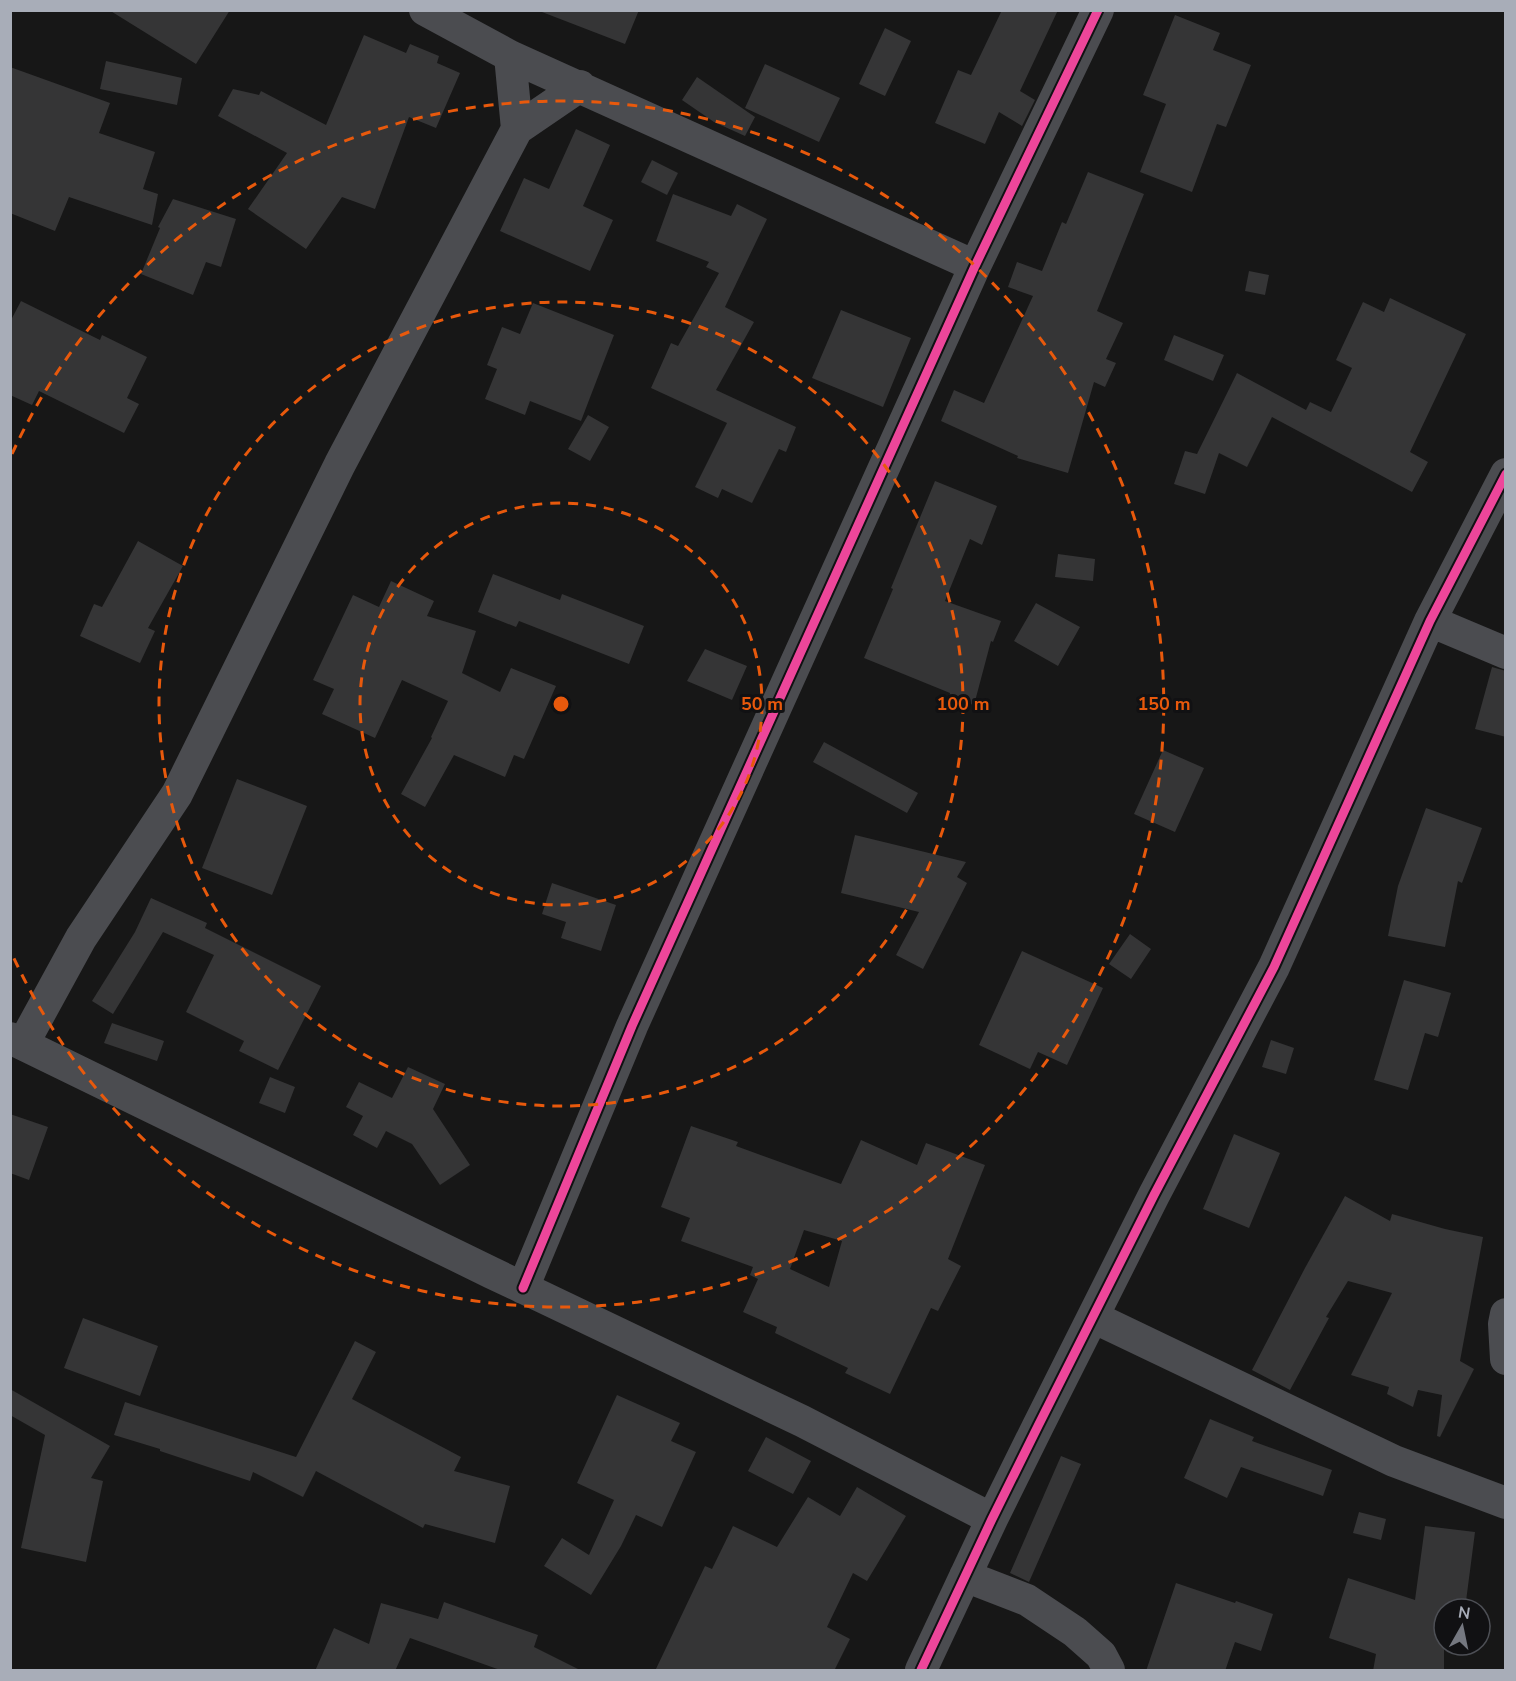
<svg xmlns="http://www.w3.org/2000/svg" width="1516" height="1681" viewBox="0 0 1516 1681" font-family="'Nunito Sans',sans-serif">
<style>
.building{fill:#353536;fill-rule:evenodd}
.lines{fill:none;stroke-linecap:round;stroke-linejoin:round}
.minor{stroke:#4b4c50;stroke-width:32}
.cycleway-casing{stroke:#111113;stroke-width:13}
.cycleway{stroke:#ed469a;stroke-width:9}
.ring{fill:none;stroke:#e8590c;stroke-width:3;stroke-dasharray:10 8}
.centre{fill:#e8590c;stroke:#111113;stroke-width:3}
.ring-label{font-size:18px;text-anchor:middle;font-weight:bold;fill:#e8590c;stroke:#111113;stroke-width:6;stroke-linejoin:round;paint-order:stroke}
</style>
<rect width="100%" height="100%" fill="#171717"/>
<path class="building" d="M 109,10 L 230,10 L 196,64 Z
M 543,10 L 639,10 L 625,44 L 542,12 Z
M 1002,10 L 1058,10 L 1020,91 L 1035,100 L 1022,126 L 999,112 L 985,144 L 935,123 L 958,70 L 971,75 Z
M 1175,15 L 1220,33 L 1213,50 L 1251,65 L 1226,127 L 1217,124 L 1192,192 L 1140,172 L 1166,104 L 1143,95 Z
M 885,28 L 911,41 L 885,96 L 859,84 Z
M 364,35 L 406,53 L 410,44 L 439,56 L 437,63 L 460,73 L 436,128 L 409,117 L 375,209 L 342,197 L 306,249 L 248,209 L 287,153 L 218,116 L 233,89 L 259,95 L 261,91 L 326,125 Z
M 106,61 L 182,78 L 177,105 L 100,89 Z
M 765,64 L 840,98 L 819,142 L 745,108 Z
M 10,67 L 110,103 L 99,133 L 155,152 L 143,189 L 158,194 L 152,225 L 69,197 L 55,231 L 10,213 Z
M 697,77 L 755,117 L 745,136 L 714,122 L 682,100 Z
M 576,129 L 610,145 L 583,206 L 613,220 L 590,271 L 500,231 L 524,178 L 549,189 Z
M 652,160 L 678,173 L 667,195 L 641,182 Z
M 1088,172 L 1144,194 L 1097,311 L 1123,323 L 1106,359 L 1116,363 L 1105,387 L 1094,382 L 1068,473 L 1017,458 L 1018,456 L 941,421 L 954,390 L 984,403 L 1033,296 L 1008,287 L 1017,262 L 1042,271 L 1062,222 L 1066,224 Z
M 673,194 L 731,216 L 737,204 L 767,219 L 725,307 L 754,322 L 716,390 L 796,427 L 786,452 L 779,449 L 752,503 L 722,489 L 718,498 L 695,487 L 727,423 L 651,388 L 671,343 L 678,346 L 719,273 L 706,267 L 709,262 L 656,241 Z
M 173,199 L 236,219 L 221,267 L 206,262 L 193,295 L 141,274 L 160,228 L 158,227 Z
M 1249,271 L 1269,275 L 1265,295 L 1245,291 Z
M 1390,298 L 1466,334 L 1410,452 L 1428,462 L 1412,492 L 1272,417 L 1247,467 L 1219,453 L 1205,494 L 1174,484 L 1185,451 L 1197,454 L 1237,373 L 1306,410 L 1310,402 L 1331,412 L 1352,368 L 1336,360 L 1363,302 L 1384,312 Z
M 21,301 L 100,340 L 102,335 L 147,357 L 127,398 L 139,404 L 124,433 L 39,391 L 32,405 L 10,395 L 10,322 Z
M 533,303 L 614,335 L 581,421 L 530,401 L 525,415 L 485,399 L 497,369 L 487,365 L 502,327 L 520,334 Z
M 841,310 L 911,338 L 883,407 L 812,378 Z
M 1174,335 L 1224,355 L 1213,381 L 1164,360 Z
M 588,415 L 609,427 L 590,461 L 568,449 Z
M 935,481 L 997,506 L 982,545 L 970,539 L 945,601 L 1001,621 L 993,642 L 991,641 L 974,705 L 949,698 L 950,693 L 864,658 L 893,589 L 891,588 Z
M 138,541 L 183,566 L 148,628 L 155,631 L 140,663 L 80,636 L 94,604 L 102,607 Z
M 1058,554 L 1095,559 L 1093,581 L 1055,577 Z
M 493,574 L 560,600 L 562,594 L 644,626 L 629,664 L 519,621 L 516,627 L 478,612 Z
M 391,581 L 434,601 L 427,616 L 476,631 L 462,673 L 500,692 L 511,668 L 556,686 L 524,759 L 514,755 L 505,777 L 454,755 L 425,807 L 401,794 L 432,738 L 431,737 L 448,701 L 402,680 L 375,738 L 322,714 L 334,689 L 313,680 L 353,595 L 379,607 Z
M 1036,603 L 1080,627 L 1058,666 L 1014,641 Z
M 705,649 L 747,666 L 732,700 L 687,681 Z
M 1492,667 L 1506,671 L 1506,737 L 1475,729 Z
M 824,742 L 918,793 L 907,813 L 813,762 Z
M 1163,750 L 1204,768 L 1175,832 L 1134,814 Z
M 237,779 L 307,806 L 272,895 L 202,868 Z
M 1426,808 L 1482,828 L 1462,883 L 1458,881 L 1445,947 L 1388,936 L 1398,886 Z
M 855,835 L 966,862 L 957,877 L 967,883 L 923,969 L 896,955 L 919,912 L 841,893 Z
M 552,883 L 616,905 L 601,951 L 561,938 L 566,922 L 542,914 Z
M 151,898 L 207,923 L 205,928 L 321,986 L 278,1070 L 239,1051 L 244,1041 L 186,1012 L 214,955 L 163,932 L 113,1014 L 92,1001 L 135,932 Z
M 1130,934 L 1151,949 L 1131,979 L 1109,964 Z
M 1022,951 L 1103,988 L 1067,1065 L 1038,1052 L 1030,1069 L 979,1045 Z
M 1404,980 L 1451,993 L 1438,1037 L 1425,1033 L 1408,1090 L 1374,1080 Z
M 112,1023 L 164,1041 L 157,1061 L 104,1043 Z
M 1271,1040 L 1294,1048 L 1286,1074 L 1262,1067 Z
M 408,1067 L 445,1084 L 433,1109 L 470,1165 L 440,1185 L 412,1144 L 386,1131 L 377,1148 L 353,1135 L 363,1116 L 346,1107 L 359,1082 L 392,1098 Z
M 270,1077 L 295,1087 L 285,1113 L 259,1103 Z
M 10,1114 L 48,1127 L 29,1180 L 10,1173 Z
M 691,1126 L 738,1142 L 736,1146 L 841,1184 L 861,1140 L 917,1165 L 926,1143 L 985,1165 L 948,1259 L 961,1266 L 938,1311 L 931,1308 L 890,1394 L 845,1373 L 848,1368 L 775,1333 L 777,1327 L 743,1312 L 758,1279 L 750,1275 L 753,1267 L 681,1241 L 690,1218 L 661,1207 ZM 804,1230 L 842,1241 L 829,1287 L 790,1269 Z
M 1234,1134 L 1280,1153 L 1249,1228 L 1203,1209 Z
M 1345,1196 L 1390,1221 L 1392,1214 L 1445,1229 L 1483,1237 L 1460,1361 L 1474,1369 L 1440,1437 L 1437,1436 L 1442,1395 L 1418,1390 L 1413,1407 L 1387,1394 L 1389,1387 L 1351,1375 L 1392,1293 L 1348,1281 L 1326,1317 L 1329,1318 L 1290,1390 L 1252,1370 L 1305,1268 Z
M 83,1318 L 158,1346 L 140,1396 L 64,1368 Z
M 355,1341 L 376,1352 L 352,1399 L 461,1457 L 454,1471 L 510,1486 L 495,1543 L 425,1524 L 423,1528 L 316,1471 L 303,1497 L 253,1472 L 250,1481 L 160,1451 L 160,1449 L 114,1435 L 125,1402 L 296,1457 Z
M 10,1389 L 110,1446 L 91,1478 L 103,1481 L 86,1562 L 21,1548 L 45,1435 L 10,1415 Z
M 617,1395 L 680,1423 L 671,1441 L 696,1452 L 662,1527 L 636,1515 L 621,1546 L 591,1595 L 544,1566 L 562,1538 L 589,1555 L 614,1500 L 577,1483 Z
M 1210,1419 L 1254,1437 L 1252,1441 L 1332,1470 L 1323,1496 L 1241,1467 L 1227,1498 L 1184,1478 Z
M 766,1437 L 811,1461 L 793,1494 L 748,1471 Z
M 1061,1456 L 1081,1464 L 1029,1582 L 1010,1573 Z
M 857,1487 L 906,1516 L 867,1581 L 853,1573 L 827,1627 L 850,1639 L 834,1671 L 655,1671 L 705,1566 L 712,1569 L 733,1526 L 777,1547 L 808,1497 L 840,1516 Z
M 1359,1512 L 1386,1519 L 1381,1540 L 1353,1533 Z
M 1425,1526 L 1475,1532 L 1465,1609 L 1444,1609 L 1444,1671 L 1373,1671 L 1376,1654 L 1329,1638 L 1348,1578 L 1415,1600 Z
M 1176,1583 L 1235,1603 L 1236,1601 L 1273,1614 L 1261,1651 L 1235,1642 L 1225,1671 L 1146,1671 Z
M 444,1602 L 538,1635 L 534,1647 L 582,1671 L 503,1671 L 410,1638 L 395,1671 L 315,1671 L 334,1628 L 369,1644 L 381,1603 L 438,1619 Z"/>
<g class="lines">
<path class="minor" d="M 425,10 L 510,56 L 975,266
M 510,56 L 517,129
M 1430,621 L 1506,653
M 10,1038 L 492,1273 L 802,1421 L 992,1519
M 23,1044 L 81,938 L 177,794 L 340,464 L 517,129 L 580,86
M 523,1288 L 632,1026 L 975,266 L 1098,10
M 1506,1314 L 1504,1324 L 1506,1359
M 1093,1317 L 1394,1461 L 1506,1503
M 965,1576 L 1027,1600 L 1075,1632 L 1101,1655 L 1109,1670
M 921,1670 L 992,1519 L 1038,1426 L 1154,1195 L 1274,967 L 1430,621 L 1506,474"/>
<defs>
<path id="cycleway" d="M 523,1288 L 632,1026 L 975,266 L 1098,10
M 921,1670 L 992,1519 L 1038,1426 L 1154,1195 L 1274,967 L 1430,621 L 1506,474"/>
</defs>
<use href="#cycleway" class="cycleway-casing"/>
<use href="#cycleway" class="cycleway"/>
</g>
<g class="ring">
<circle cx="561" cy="704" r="201"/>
<circle cx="561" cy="704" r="402"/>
<path d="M12 454A603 603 0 1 1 12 954"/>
</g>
<circle cx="561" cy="704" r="9" class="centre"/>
<g class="ring-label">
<text x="762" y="710">50 m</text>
<text x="963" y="710">100 m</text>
<text x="1164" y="710">150 m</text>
</g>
<rect width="1516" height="1681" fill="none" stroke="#a8adb8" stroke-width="24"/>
<g transform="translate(1462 1627) rotate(9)"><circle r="28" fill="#111113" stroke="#4d4f55" stroke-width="1.5"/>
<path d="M0-4.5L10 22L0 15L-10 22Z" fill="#757880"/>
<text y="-9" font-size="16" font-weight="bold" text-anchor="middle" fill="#a8adb8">N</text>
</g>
</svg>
